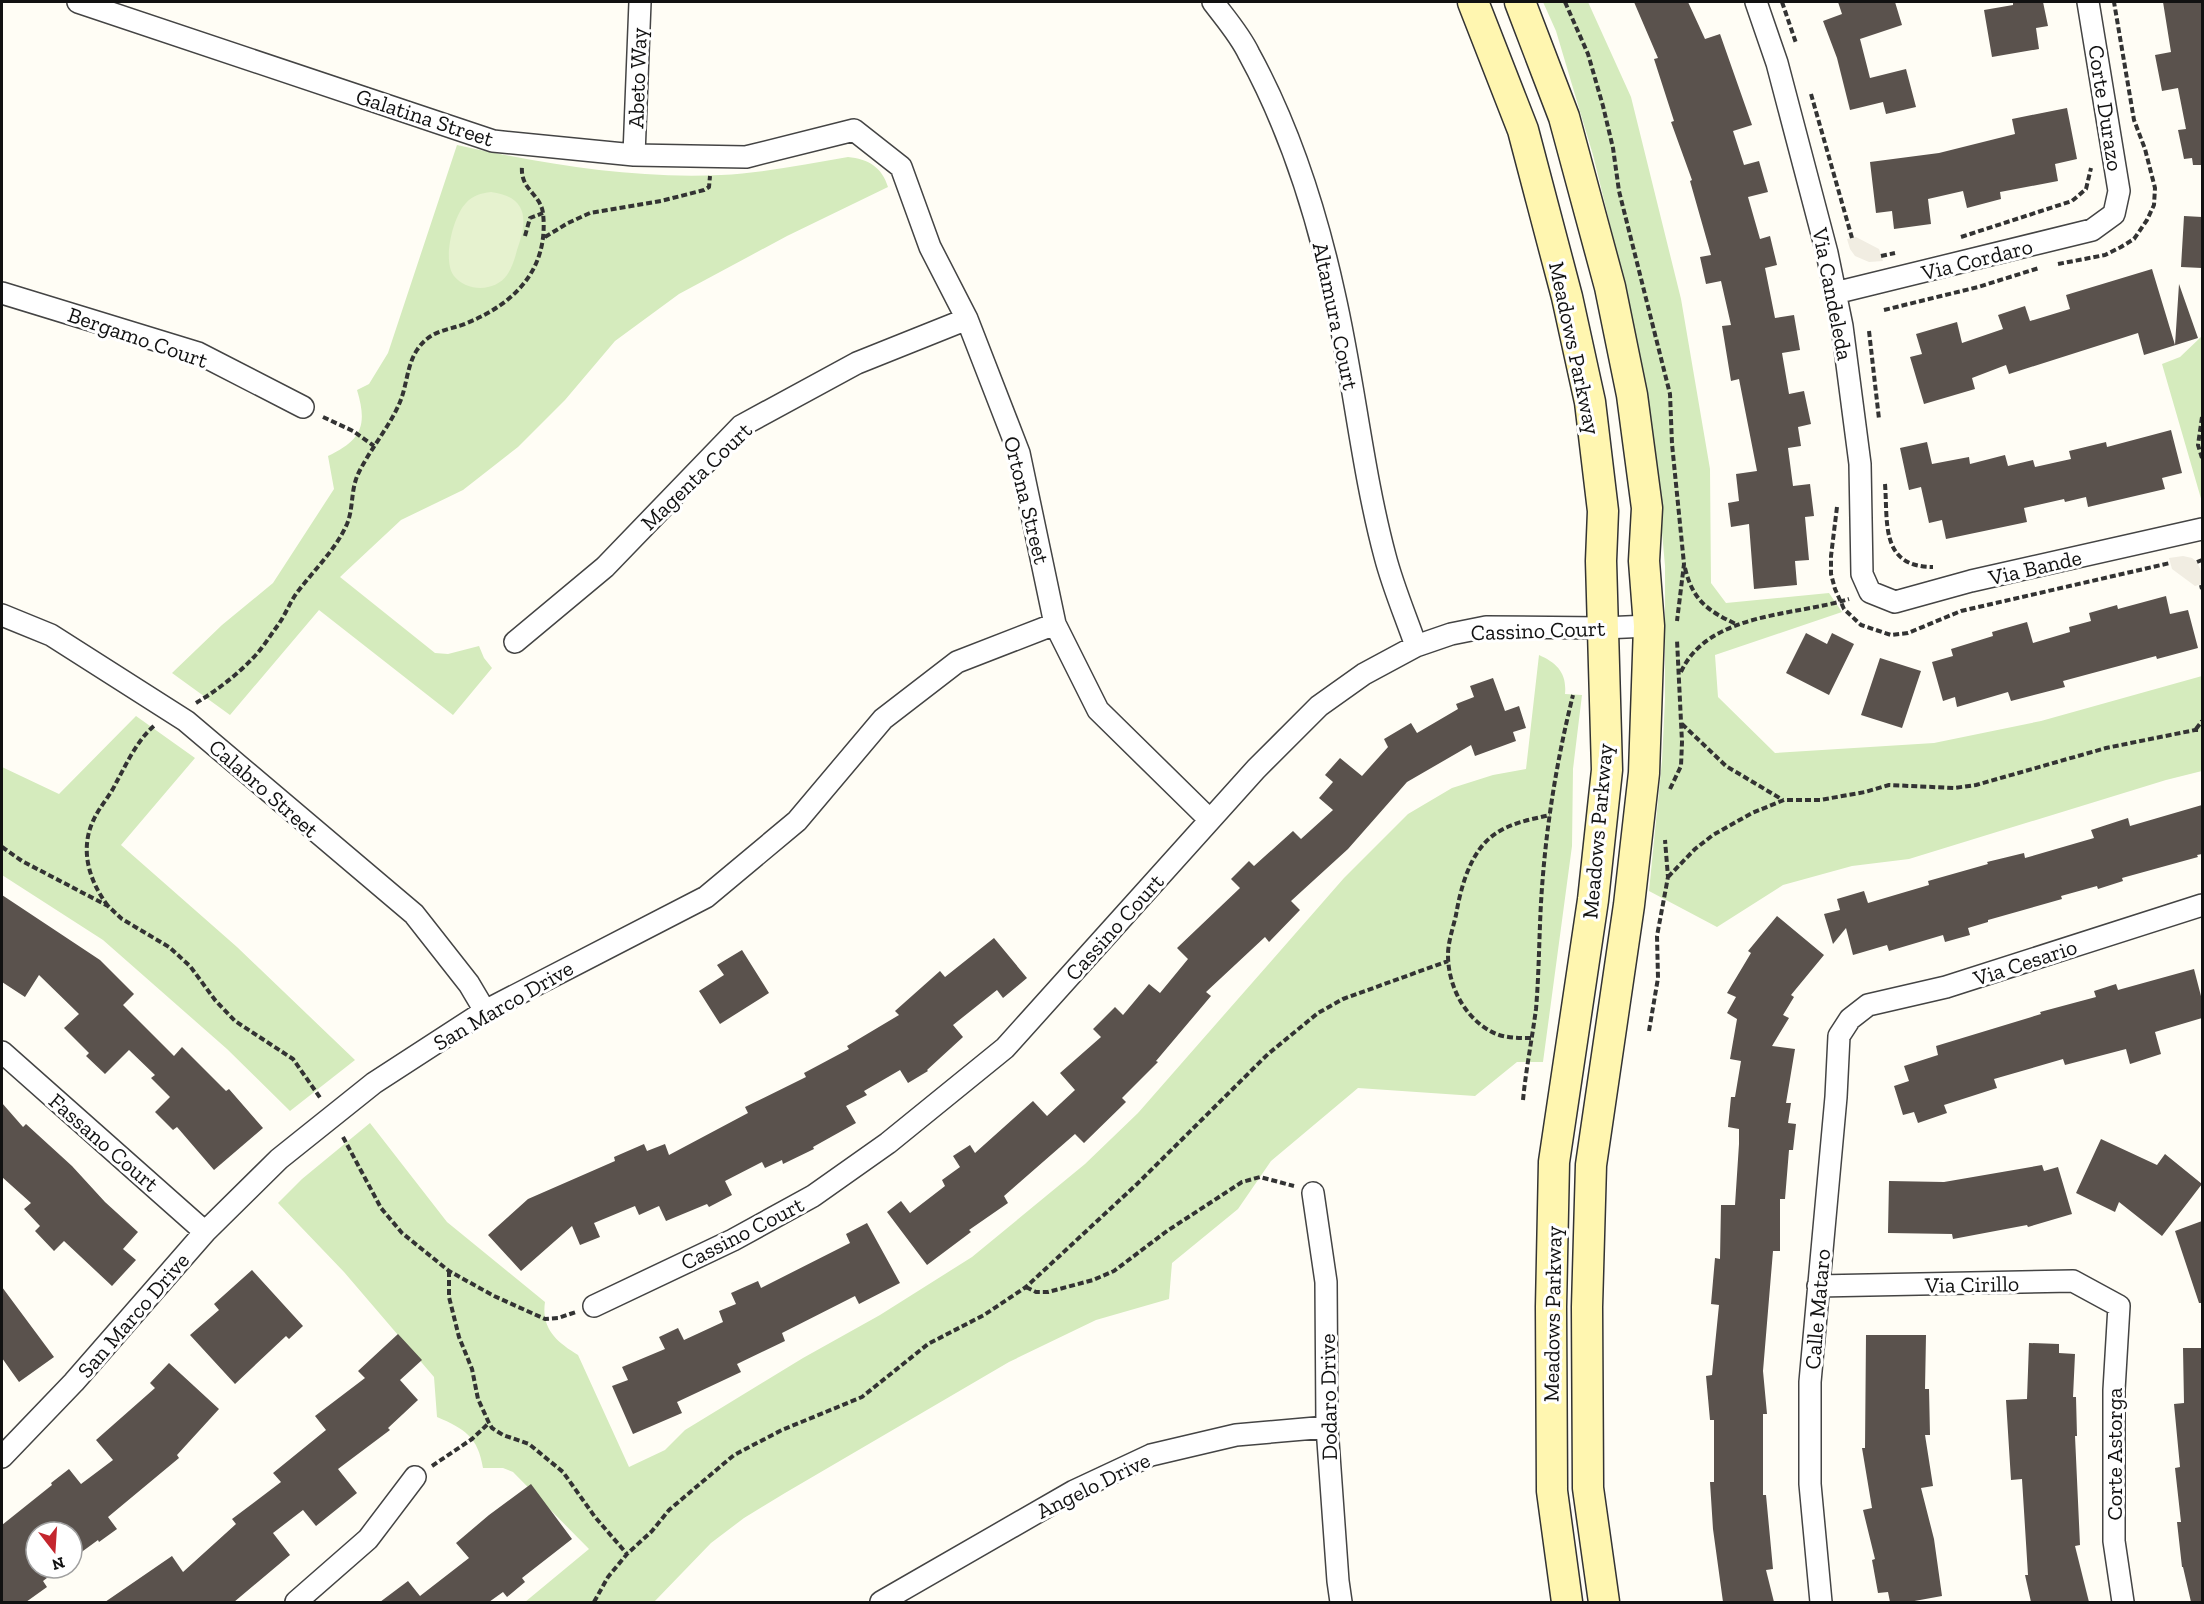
<svg xmlns="http://www.w3.org/2000/svg" width="2204" height="1604" viewBox="0 0 2204 1604" font-family="'Zilla Slab',serif">
<style>
.green{fill:#d5ebbd}
.pitch{fill:#e6f2cf}
.plaza{fill:#f1ede2}
.building{fill:#5a524d}
.lines{fill:none;stroke-linecap:round;stroke-linejoin:round}
.street-casing{stroke:#444;stroke-width:24}
.secondary-casing{stroke:#333;stroke-width:33}
.path{stroke:#333;stroke-width:4;stroke-dasharray:6 3;stroke-linecap:butt}
.street{stroke:#fff;stroke-width:21}
.secondary{stroke:#fff6b0;stroke-width:30}
.labels{text-anchor:middle;stroke-width:6;stroke-linejoin:round;paint-order:stroke}
.street-label{font-size:22px;fill:#111;stroke:#fff}
</style>
<rect width="100%" height="100%" fill="#fffdf5"/>
<path class="green" d="M 1543,2 L 1588,2 L 1631,97 L 1681,299 L 1710,469 L 1711,583 L 1726,603 L 1829,593 L 1842,612 L 1715,655 L 1718,697 L 1775,753 L 1934,743 L 2041,721 L 2202,676 L 2202,771 L 2166,780 L 1909,859 L 1852,866 L 1783,885 L 1717,927 L 1649,891 L 1662,761 L 1665,699 L 1665,566 L 1661,521 L 1644,387 L 1629,302 L 1593,155 L 1556,31 Z
M 457,145 C 544,164 631,179 721,175 C 763,173 806,164 848,157 C 868,159 882,167 888,187 L 787,236 L 679,294 L 615,341 L 565,400 L 518,447 L 463,490 L 401,520 L 340,577 L 435,653 L 448,654 L 479,646 L 484,658 L 492,668 L 453,715 L 319,610 L 230,715 L 172,673 L 222,625 L 273,583 L 334,489 L 328,456 C 361,440 368,426 357,390 L 369,384 L 388,353 Z
M 2202,336 L 2202,502 L 2162,364 L 2180,357 Z
M 1539,655 C 1557,663 1567,673 1565,694 L 1582,695 L 1573,769 L 1572,846 L 1543,1062 L 1517,1062 L 1475,1096 L 1358,1088 L 1271,1161 L 1238,1209 L 1172,1263 L 1169,1299 L 1096,1320 L 1009,1362 L 785,1493 L 744,1518 L 711,1543 L 654,1602 L 525,1602 L 589,1549 L 513,1472 L 503,1468 L 483,1468 C 478,1437 465,1429 437,1417 L 434,1377 L 344,1272 L 278,1203 L 302,1179 L 370,1123 L 447,1222 L 545,1302 C 541,1329 557,1342 578,1355 L 629,1467 L 665,1450 L 685,1430 L 803,1358 L 880,1315 L 972,1257 L 1085,1164 L 1138,1113 L 1344,878 L 1408,814 L 1452,788 L 1493,775 L 1526,769 Z
M 136,716 L 195,758 L 121,845 L 237,947 L 355,1060 L 290,1111 L 227,1049 L 103,940 L 2,875 L 2,767 L 59,794 Z"/>
<path class="pitch" d="M 491,192 C 528,197 528,220 517,250 C 515,258 512,268 507,275 C 495,292 467,292 454,276 C 442,261 453,216 466,203 C 472,196 481,193 491,192 Z"/>
<path class="plaza" d="M 1856,237 L 1879,249 L 1883,261 L 1869,262 L 1855,256 L 1850,249 L 1847,239 Z
M 2183,556 L 2192,558 L 2197,562 L 2202,573 L 2202,584 L 2195,586 L 2172,569 L 2169,558 Z"/>
<path class="building" d="M 1634,2 L 1688,2 L 1705,39 L 1720,34 L 1752,125 L 1733,131 L 1744,165 L 1759,161 L 1768,192 L 1748,197 L 1760,239 L 1770,236 L 1777,265 L 1765,268 L 1775,318 L 1794,315 L 1800,350 L 1782,353 L 1789,394 L 1804,391 L 1811,424 L 1798,427 L 1801,446 L 1788,448 L 1793,486 L 1810,484 L 1814,516 L 1805,517 L 1809,560 L 1795,561 L 1797,585 L 1754,589 L 1749,524 L 1731,527 L 1728,503 L 1739,501 L 1736,474 L 1757,471 L 1739,379 L 1731,381 L 1722,326 L 1731,325 L 1721,281 L 1706,284 L 1700,257 L 1711,255 L 1690,181 L 1692,180 L 1671,122 L 1674,121 L 1654,59 L 1658,58 Z
M 1838,2 L 1895,2 L 1902,25 L 1860,39 L 1870,78 L 1906,69 L 1916,107 L 1886,114 L 1883,102 L 1850,110 L 1837,58 L 1823,21 L 1842,14 Z
M 2013,2 L 2043,2 L 2048,26 L 2036,28 L 2039,49 L 1992,57 L 1984,10 L 2013,5 Z
M 2163,2 L 2202,2 L 2202,165 L 2193,165 L 2192,158 L 2184,159 L 2178,130 L 2186,129 L 2178,88 L 2162,91 L 2155,55 L 2171,52 Z
M 2067,108 L 2077,159 L 2055,164 L 2058,181 L 2000,192 L 2001,199 L 1967,208 L 1963,191 L 1928,199 L 1931,224 L 1894,229 L 1892,211 L 1876,213 L 1870,162 L 1939,153 L 2015,134 L 2012,119 Z
M 2184,216 L 2202,217 L 2202,268 L 2181,267 Z
M 2152,269 L 2175,345 L 2179,284 L 2198,338 L 2144,355 L 2138,333 L 2009,374 L 2006,365 L 1972,378 L 1975,389 L 1924,404 L 1910,357 L 1922,354 L 1916,334 L 1957,322 L 1962,343 L 2003,329 L 1998,315 L 2025,306 L 2030,321 L 2070,309 L 2066,295 Z
M 2171,430 L 2182,473 L 2162,478 L 2165,489 L 2088,507 L 2086,497 L 2065,502 L 2064,499 L 2024,508 L 2027,522 L 1946,539 L 1942,520 L 1929,523 L 1921,487 L 1909,490 L 1900,448 L 1927,442 L 1932,464 L 1969,457 L 1970,464 L 2005,455 L 2008,466 L 2033,460 L 2035,467 L 2071,459 L 2069,451 L 2106,442 L 2107,447 Z
M 2166,596 L 2170,614 L 2188,610 L 2198,648 L 2157,659 L 2156,656 L 2063,681 L 2065,687 L 2011,701 L 2008,692 L 1957,707 L 1955,697 L 1943,701 L 1932,662 L 1953,656 L 1951,649 L 1993,636 L 1992,632 L 2027,622 L 2033,643 L 2070,632 L 2069,627 L 2091,621 L 2089,613 L 2117,605 L 2118,609 Z
M 1806,633 L 1827,644 L 1832,633 L 1854,644 L 1829,695 L 1786,673 Z
M 1880,658 L 1921,671 L 1902,728 L 1861,715 Z
M 1493,678 L 1505,711 L 1519,706 L 1526,728 L 1513,732 L 1516,741 L 1475,756 L 1471,745 L 1407,782 L 1348,849 L 1291,901 L 1300,910 L 1269,942 L 1265,937 L 1206,992 L 1211,996 L 1156,1061 L 1158,1062 L 1122,1098 L 1126,1102 L 1084,1143 L 1075,1134 L 1004,1196 L 1008,1203 L 969,1230 L 971,1232 L 927,1265 L 887,1212 L 901,1201 L 910,1213 L 945,1186 L 942,1180 L 960,1167 L 953,1156 L 970,1145 L 975,1153 L 1033,1101 L 1047,1116 L 1075,1090 L 1060,1073 L 1101,1037 L 1093,1029 L 1115,1007 L 1123,1015 L 1149,984 L 1160,993 L 1188,959 L 1177,948 L 1240,888 L 1231,879 L 1249,861 L 1254,866 L 1293,831 L 1301,839 L 1333,810 L 1319,798 L 1333,782 L 1325,775 L 1340,758 L 1362,776 L 1388,747 L 1384,739 L 1411,723 L 1417,733 L 1458,709 L 1456,704 L 1474,697 L 1470,686 Z
M 2202,805 L 2202,854 L 2197,855 L 2198,857 L 2122,878 L 2123,881 L 2098,889 L 2097,886 L 2061,896 L 2062,899 L 1988,920 L 1988,922 L 1968,928 L 1970,935 L 1945,942 L 1943,935 L 1889,951 L 1887,945 L 1853,955 L 1846,928 L 1833,944 L 1824,914 L 1840,910 L 1837,899 L 1864,891 L 1868,903 L 1929,885 L 1928,881 L 1988,864 L 1987,862 L 2024,853 L 2025,858 L 2094,838 L 2091,830 L 2128,818 L 2130,826 Z
M 2,895 L 100,960 L 134,994 L 123,1005 L 174,1056 L 182,1047 L 226,1091 L 229,1089 L 263,1128 L 214,1170 L 177,1127 L 173,1130 L 155,1112 L 170,1097 L 151,1078 L 155,1075 L 129,1050 L 105,1074 L 86,1056 L 89,1053 L 64,1028 L 79,1014 L 39,975 L 25,997 L 2,982 Z
M 1777,916 L 1824,955 L 1791,995 L 1794,997 L 1783,1015 L 1789,1018 L 1772,1046 L 1795,1049 L 1786,1103 L 1791,1103 L 1788,1123 L 1796,1124 L 1793,1150 L 1789,1150 L 1785,1199 L 1780,1199 L 1780,1251 L 1773,1251 L 1763,1371 L 1767,1414 L 1763,1414 L 1763,1495 L 1766,1495 L 1773,1569 L 1766,1570 L 1774,1602 L 1723,1602 L 1713,1529 L 1710,1482 L 1714,1482 L 1714,1420 L 1710,1420 L 1706,1376 L 1712,1375 L 1719,1305 L 1711,1304 L 1715,1258 L 1720,1259 L 1721,1205 L 1735,1205 L 1739,1144 L 1739,1129 L 1728,1127 L 1731,1097 L 1735,1097 L 1741,1061 L 1730,1059 L 1737,1019 L 1727,1013 L 1736,997 L 1727,993 L 1751,953 L 1748,951 Z
M 994,938 L 1027,978 L 1003,998 L 997,990 L 953,1025 L 963,1037 L 927,1070 L 928,1071 L 908,1083 L 900,1070 L 864,1091 L 867,1095 L 846,1106 L 856,1123 L 813,1147 L 814,1149 L 783,1164 L 782,1160 L 765,1168 L 762,1162 L 725,1181 L 732,1195 L 709,1207 L 707,1204 L 666,1221 L 659,1206 L 639,1215 L 635,1206 L 594,1223 L 600,1237 L 580,1245 L 572,1226 L 521,1271 L 488,1235 L 528,1199 L 615,1161 L 614,1157 L 644,1144 L 647,1151 L 665,1144 L 669,1155 L 748,1113 L 745,1107 L 806,1077 L 804,1073 L 849,1049 L 847,1046 L 899,1015 L 895,1011 L 940,971 L 945,977 Z
M 742,950 L 769,993 L 720,1024 L 699,991 L 724,975 L 717,965 Z
M 2194,969 L 2202,1000 L 2202,1018 L 2155,1032 L 2161,1054 L 2130,1064 L 2126,1049 L 2065,1065 L 2063,1059 L 1994,1079 L 1997,1088 L 1944,1105 L 1947,1113 L 1918,1123 L 1914,1112 L 1903,1115 L 1894,1086 L 1909,1081 L 1904,1066 L 1938,1055 L 1936,1046 L 2041,1014 L 2040,1012 L 2096,997 L 2094,991 L 2116,984 L 2118,990 Z
M 2,1103 L 23,1127 L 26,1124 L 72,1166 L 105,1202 L 138,1232 L 123,1249 L 136,1260 L 112,1286 L 64,1241 L 54,1251 L 35,1231 L 40,1226 L 24,1209 L 31,1203 L 2,1177 Z
M 2101,1139 L 2157,1165 L 2165,1154 L 2202,1184 L 2162,1236 L 2119,1202 L 2115,1212 L 2076,1193 Z
M 2042,1165 L 2044,1171 L 2058,1167 L 2072,1214 L 2028,1227 L 2027,1225 L 1953,1239 L 1952,1234 L 1888,1233 L 1889,1181 L 1944,1182 Z
M 2202,1221 L 2202,1303 L 2199,1303 L 2175,1231 Z
M 867,1223 L 900,1283 L 859,1304 L 855,1296 L 782,1333 L 785,1341 L 737,1364 L 741,1372 L 677,1402 L 682,1413 L 633,1434 L 612,1386 L 628,1380 L 622,1367 L 665,1349 L 659,1337 L 678,1328 L 684,1340 L 723,1322 L 719,1311 L 736,1304 L 731,1293 L 758,1281 L 761,1288 L 850,1243 L 846,1234 Z
M 252,1270 L 303,1326 L 289,1339 L 286,1336 L 235,1384 L 190,1335 L 219,1310 L 214,1304 Z
M 2,1287 L 54,1357 L 19,1382 L 2,1358 Z
M 398,1334 L 422,1360 L 400,1380 L 418,1400 L 388,1428 L 390,1430 L 338,1469 L 357,1493 L 316,1526 L 303,1510 L 273,1533 L 290,1555 L 234,1602 L 105,1602 L 172,1556 L 183,1572 L 236,1524 L 232,1519 L 281,1482 L 273,1473 L 326,1430 L 315,1416 L 365,1378 L 358,1371 Z
M 1866,1335 L 1926,1335 L 1925,1389 L 1929,1389 L 1930,1435 L 1925,1435 L 1933,1486 L 1921,1488 L 1934,1539 L 1942,1596 L 1909,1602 L 1890,1602 L 1888,1592 L 1878,1593 L 1872,1560 L 1875,1559 L 1863,1510 L 1872,1508 L 1862,1448 L 1865,1448 Z
M 2029,1343 L 2059,1344 L 2059,1353 L 2075,1354 L 2073,1397 L 2076,1397 L 2077,1436 L 2075,1436 L 2080,1545 L 2075,1546 L 2089,1602 L 2031,1602 L 2025,1575 L 2028,1575 L 2022,1479 L 2011,1480 L 2006,1400 L 2027,1399 Z
M 2183,1348 L 2202,1348 L 2202,1602 L 2191,1602 L 2183,1567 L 2182,1567 L 2177,1522 L 2181,1522 L 2175,1468 L 2180,1467 L 2174,1404 L 2184,1403 Z
M 169,1363 L 219,1409 L 177,1455 L 179,1458 L 108,1517 L 117,1529 L 99,1542 L 98,1540 L 72,1559 L 72,1532 L 36,1532 L 36,1568 L 60,1568 L 43,1581 L 47,1587 L 26,1602 L 2,1602 L 2,1525 L 52,1485 L 51,1483 L 69,1469 L 81,1484 L 113,1460 L 96,1440 L 155,1388 L 150,1383 Z
M 531,1484 L 572,1539 L 522,1578 L 525,1582 L 507,1597 L 503,1592 L 489,1602 L 380,1602 L 408,1581 L 420,1596 L 469,1558 L 456,1543 L 489,1515 Z"/>
<g class="lines">
<defs>
<path id="street" d="M 78,2 L 493,141 L 634,155 L 746,157 L 854,130 L 901,167 L 930,247 L 967,319 L 1019,453 L 1055,624 L 1098,710 L 1210,820
M 1213,2 C 1225,18 1240,35 1249,54 C 1289,127 1316,211 1334,293 C 1354,380 1362,470 1385,556 C 1393,587 1406,617 1416,646
M 1756,2 L 1777,63 L 1827,253 L 1842,326 L 1860,464 L 1862,574 L 1870,592 L 1895,602 L 1971,581 L 2202,529
M 634,155 L 640,2
M 2,293 L 198,353 L 303,407
M 1835,293 L 2092,230 L 2114,214 L 2119,191 L 2088,2
M 2,615 L 51,635 L 186,721 L 414,914 L 469,984 L 485,1011
M 515,642 L 605,567 L 741,426 L 857,363 L 967,319
M 2,1052 L 205,1232
M 1313,1193 L 1326,1282 L 1327,1427 L 1338,1581 L 1341,1602
M 1818,1286 L 2073,1281 L 2119,1306 L 2114,1390 L 2114,1541 L 2123,1602
M 594,1306 L 733,1240 L 813,1196 L 888,1143 L 1005,1048 L 1256,769 L 1319,706 L 1364,674 L 1416,646 L 1451,634 L 1486,627 L 1603,628 L 1649,626
M 2,1457 L 74,1382 L 205,1232 L 279,1159 L 374,1083 L 485,1011 L 706,897 L 797,821 L 883,719 L 957,662 L 1055,624
M 296,1602 L 368,1539 L 415,1477
M 881,1602 L 1074,1491 L 1151,1455 L 1236,1435 L 1327,1427
M 1821,1602 L 1810,1484 L 1810,1382 L 1836,1097 L 1839,1036 L 1850,1019 L 1868,1005 L 1946,987 L 2202,905"/>
<path id="secondary" d="M 1473,2 L 1523,130 L 1567,297 L 1590,402 L 1603,511 L 1601,561 L 1607,770 L 1593,900 L 1554,1162 L 1551,1307 L 1552,1491 L 1567,1602
M 1520,2 L 1564,117 L 1610,287 L 1632,395 L 1647,508 L 1644,561 L 1649,626 L 1644,773 L 1629,905 L 1591,1165 L 1587,1307 L 1588,1488 L 1604,1602"/>
</defs>
<use href="#street" class="street-casing"/>
<use href="#secondary" class="secondary-casing"/>
<path class="path" d="M 1565,2 L 1588,54 L 1603,106 L 1613,148 L 1619,191 L 1670,394 L 1672,444 L 1684,564 L 1677,621
M 1782,2 L 1796,43
M 1811,94 L 1852,238
M 525,236 L 530,218 L 543,213
M 545,237 L 568,223 L 590,213 L 661,201 L 704,190 L 709,187 L 710,176
M 1961,237 L 2072,201 L 2086,189 L 2091,168
M 1881,256 L 1895,253
M 2058,264 L 2105,255 L 2121,247 L 2134,239 L 2147,220 L 2154,205 L 2155,188 L 2145,149 L 2134,120 L 2114,2
M 1884,310 L 1978,287 L 2039,268
M 1869,331 L 1879,419
M 323,417 L 353,431 L 374,446
M 2202,417 L 2198,445 L 2202,458
M 1885,484 C 1888,523 1880,567 1933,567
M 1837,507 L 1831,556 L 1831,574 L 1835,589 L 1844,609 L 1861,625 L 1891,635 L 1908,633 L 1961,611 L 2170,563
M 2197,562 L 2202,560
M 1685,568 C 1693,601 1708,611 1738,625
M 2201,585 L 2202,589
M 1681,672 C 1708,612 1796,616 1849,599
M 196,703 C 216,691 237,675 253,658 C 262,649 270,636 278,625 C 286,614 290,601 299,590 C 315,569 336,549 347,524 C 354,507 350,490 359,472 C 371,448 390,426 400,402 C 407,385 407,365 417,350 C 431,329 448,331 467,323 C 516,303 549,268 543,213 C 540,193 520,190 522,166
M 1682,724 L 1726,766 L 1783,800
M 2196,729 L 2202,721
M 1670,789 L 1681,766 L 1682,742 L 1677,640
M 2,847 L 22,861 L 108,906 L 122,919 L 169,947 L 190,966 L 215,1000 L 235,1021 L 293,1059 L 321,1099
M 1668,877 L 1695,849 L 1713,835 L 1752,813 L 1784,800 L 1820,800 L 1865,792 L 1889,785 L 1954,788 L 1976,785 L 2106,748 L 2195,730 L 2202,730
M 108,906 C 89,881 79,849 94,819 C 100,806 110,796 116,783 C 127,763 137,740 155,725
M 1649,1031 L 1658,978 L 1657,936 L 1668,877 L 1665,840
M 1531,1038 C 1520,1038 1509,1038 1499,1035 C 1467,1023 1448,988 1448,955 C 1448,942 1453,928 1456,915 C 1461,886 1471,848 1498,832 C 1514,822 1533,819 1550,815
M 1523,1100 C 1526,1069 1532,1039 1536,1009 C 1539,974 1539,939 1541,903 C 1545,833 1556,763 1573,695
M 343,1137 L 381,1208 L 402,1233 L 449,1271 L 494,1296 L 545,1319 L 558,1318 L 576,1312
M 449,1271 L 449,1297 L 459,1337 L 472,1369 L 478,1399 L 489,1423 L 492,1428 L 503,1435 L 529,1444 L 563,1472 L 595,1517 L 627,1554
M 1026,1287 L 1036,1292 L 1048,1292 L 1093,1280 L 1114,1271 L 1167,1231 L 1242,1182 L 1260,1177 L 1294,1186
M 432,1466 L 472,1439 L 489,1423
M 594,1602 L 608,1577 L 627,1554 L 652,1531 L 669,1510 L 734,1455 L 782,1430 L 862,1397 L 928,1344 L 984,1315 L 1026,1287 L 1137,1184 L 1268,1054 L 1318,1013 L 1343,999 L 1448,961"/>
<use href="#street" class="street"/>
<use href="#secondary" class="secondary"/>
</g>
<g class="labels">
<g class="street-label">
<text transform="translate(637 78) rotate(-88)" y="8">Abeto Way</text>
<text transform="translate(2106 108) rotate(81)" y="8">Corte Durazo</text>
<text transform="translate(425 117) rotate(18)" y="8">Galatina Street</text>
<text transform="translate(1977 259) rotate(-14)" y="8">Via Cordaro</text>
<text transform="translate(1833 294) rotate(79)" y="8">Via Candeleda</text>
<text transform="translate(1336 316) rotate(78)" y="8">Altamura Court</text>
<text transform="translate(138 337) rotate(19)" y="8">Bergamo Court</text>
<text transform="translate(1575 348) rotate(78)" y="8">Meadows Parkway</text>
<text transform="translate(696 476) rotate(-44)" y="8">Magenta Court</text>
<text transform="translate(1027 500) rotate(76)" y="8">Ortona Street</text>
<text transform="translate(2035 567) rotate(-13)" y="8">Via Bande</text>
<text transform="translate(1538 630) rotate(-2)" y="8">Cassino Court</text>
<text transform="translate(264 788) rotate(41)" y="8">Calabro Street</text>
<text transform="translate(1597 831) rotate(-85)" y="8">Meadows Parkway</text>
<text transform="translate(1114 927) rotate(-48)" y="8">Cassino Court</text>
<text transform="translate(2025 962) rotate(-18)" y="8">Via Cesario</text>
<text transform="translate(503 1005) rotate(-30)" y="8">San Marco Drive</text>
<text transform="translate(104 1142) rotate(41)" y="8">Fassano Court</text>
<text transform="translate(742 1233) rotate(-27)" y="8">Cassino Court</text>
<text transform="translate(1972 1284) rotate(-1)" y="8">Via Cirillo</text>
<text transform="translate(1817 1309) rotate(-85)" y="8">Calle Mataro</text>
<text transform="translate(1552 1314) rotate(-89)" y="8">Meadows Parkway</text>
<text transform="translate(133 1315) rotate(-49)" y="8">San Marco Drive</text>
<text transform="translate(1328 1397) rotate(-91)" y="8">Dodaro Drive</text>
<text transform="translate(2114 1454) rotate(-90)" y="8">Corte Astorga</text>
<text transform="translate(1093 1485) rotate(-26)" y="8">Angelo Drive</text>
</g>
</g>
<rect width="2204" height="1604" fill="none" stroke="#111111" stroke-width="6"/>
<g transform="translate(54 1550) rotate(163)"><circle r="28" fill="#ffffff" stroke="#a0a0a0" stroke-width="1.5"/>
<path d="M0-4.5L10 22L0 15L-10 22Z" fill="#c4262e"/>
<text y="-9" font-size="16" font-weight="bold" text-anchor="middle" fill="#111111">N</text>
</g>
</svg>
